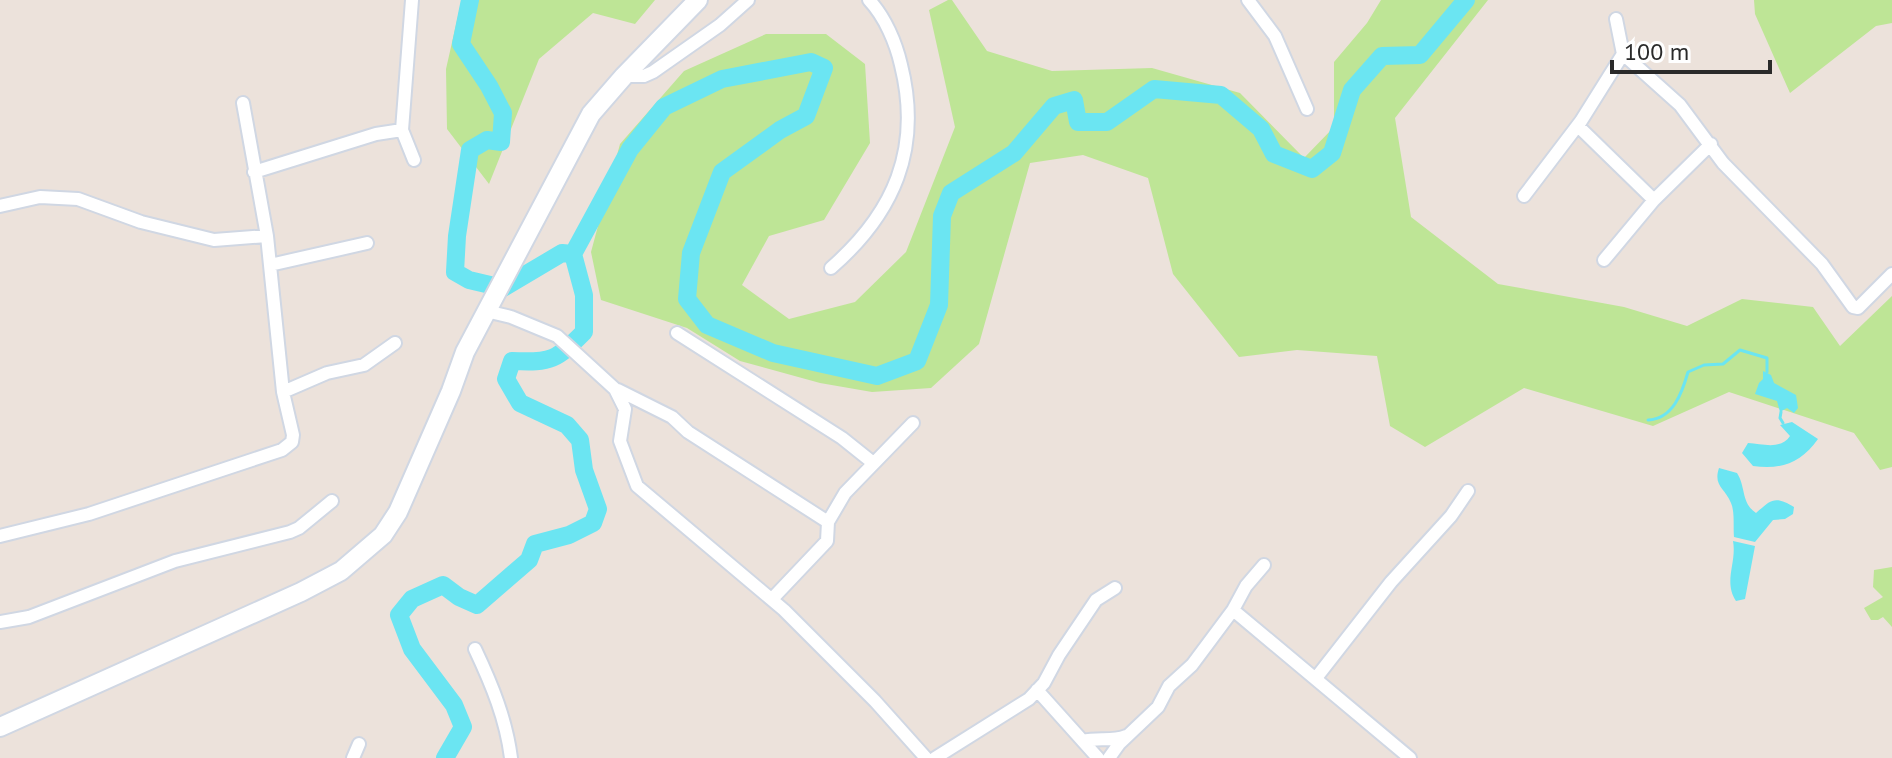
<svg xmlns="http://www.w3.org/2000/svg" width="1892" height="758" viewBox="0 0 1892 758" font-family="'PT Sans',sans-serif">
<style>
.green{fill:#bee596}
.water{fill:#6be5f2}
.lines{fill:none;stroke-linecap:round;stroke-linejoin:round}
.stream{stroke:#6be5f2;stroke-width:3}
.river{stroke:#6be5f2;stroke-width:18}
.street-casing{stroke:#d0d7e3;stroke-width:16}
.secondary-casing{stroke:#d0d7e3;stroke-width:22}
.street{stroke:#fff;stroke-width:12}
.secondary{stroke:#fff;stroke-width:18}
</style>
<rect width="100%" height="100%" fill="#ece2db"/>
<path class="green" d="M 465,0 L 655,0 L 635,24 L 593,13 L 539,59 L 489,184 L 447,129 L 446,69 L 460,7 Z
M 948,0 L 952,0 L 987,51 L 1052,71 L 1152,68 L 1240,93 L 1304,158 L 1334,127 L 1334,62 L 1367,23 L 1381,0 L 1488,0 L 1395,118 L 1411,217 L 1498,284 L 1624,307 L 1687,326 L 1742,299 L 1813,307 L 1840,346 L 1892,296 L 1892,467 L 1880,470 L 1854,433 L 1729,392 L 1653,426 L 1524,388 L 1425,447 L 1390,426 L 1377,356 L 1297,350 L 1239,357 L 1173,274 L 1148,178 L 1083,155 L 1030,163 L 979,344 L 931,388 L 872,392 L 820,383 L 740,361 L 687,328 L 601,300 L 591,252 L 620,144 L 684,71 L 766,34 L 826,34 L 865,64 L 870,143 L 824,220 L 769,236 L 742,285 L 789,319 L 855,302 L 906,252 L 955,127 L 929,10 Z
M 1754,0 L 1892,0 L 1892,23 L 1876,26 L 1790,93 L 1755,14 Z
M 1892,567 L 1892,627 L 1883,617 L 1878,620 L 1871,620 L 1864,608 L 1883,597 L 1873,587 L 1874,570 Z"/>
<path class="water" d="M 1763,371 L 1771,375 L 1774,383 L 1796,395 L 1798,408 L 1794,413 L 1787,408 L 1780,412 L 1777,401 L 1755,394 L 1759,383 L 1763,379 Z
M 1792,422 L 1818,439 C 1801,463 1781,470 1753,466 L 1742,453 L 1748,443 C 1763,444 1781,450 1790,436 L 1780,425 Z
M 1719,468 L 1737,473 C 1746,487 1741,503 1756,513 C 1771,500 1774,495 1794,507 L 1793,514 L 1785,519 L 1773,520 L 1755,542 L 1734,537 C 1733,527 1735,512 1731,503 C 1725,488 1713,486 1719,468 Z
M 1733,541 L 1755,546 L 1745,599 L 1736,601 C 1723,581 1737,563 1733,541 Z"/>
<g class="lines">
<path class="stream" d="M 1781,412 L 1780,418 L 1783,423
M 1648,420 C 1673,419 1682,393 1688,372 L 1704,365 L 1723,364 L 1740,350 L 1767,358 L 1767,372"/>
<path class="river" d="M 573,254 L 630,149 L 664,107 L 722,79 L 811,62 L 824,68 L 806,116 L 780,130 L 722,172 L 691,253 L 687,299 L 707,325 L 773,353 L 877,376 L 917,361 L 939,305 L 942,216 L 951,193 L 1014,153 L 1054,106 L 1074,100 L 1078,122 L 1107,122 L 1154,89 L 1221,95 L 1261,129 L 1274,154 L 1312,169 L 1332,153 L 1352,90 L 1382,56 L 1420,55 L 1466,0
M 445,758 L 463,727 L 454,705 L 412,649 L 399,615 L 412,599 L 443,585 L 459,597 L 477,605 L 529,560 L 535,544 L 569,535 L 593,523 L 598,509 L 584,470 L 580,440 L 567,425 L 520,403 L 506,379 L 512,361 C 552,363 556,360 584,332 L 584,295 L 573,254 L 562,253 L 503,288 L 469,280 L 455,272 L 457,236 L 470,150 L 487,140 L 501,142 L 503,113 L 489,86 L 461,44 L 470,0"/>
<defs>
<path id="street" d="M 412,0 L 402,130 L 414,160
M 1248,0 L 1275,36 L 1307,109
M 1616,19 L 1623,54 L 1680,105 L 1723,163 L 1822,264 L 1853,307 L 1858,308 L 1892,274
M 624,76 L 644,76 L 653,72 L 720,25 L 748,0
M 1578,126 L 1654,200
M 254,172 L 376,134 L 402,130
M 1524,196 L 1581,121 L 1623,54
M 0,206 L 40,197 L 78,199 L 141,222 L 214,240 L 267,236
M 1604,260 L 1654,200 L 1711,144
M 270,265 L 367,243
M 831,268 C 894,213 922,149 901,65 C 896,43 885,17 869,0
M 486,311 L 511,317 L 557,336 L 615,389 L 625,409 L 620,441 L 637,486 L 784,610 L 875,701 L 926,758
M 677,333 L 842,438 L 872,462
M 618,390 L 672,417 L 688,432 L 828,522
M 283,392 L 327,373 L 364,365 L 395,343
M 0,536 L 89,514 L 282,450 L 292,442 L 293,435 L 283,392 L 267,236 L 243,103
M 772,599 L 827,541 L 828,522 L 845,493 L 913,423
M 1233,610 L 1410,758
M 0,622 L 29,617 L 175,561 L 290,532 L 299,528 L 332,501
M 475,649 C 492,685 506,719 511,758
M 1316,678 L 1391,582 L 1451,516 L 1468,491
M 1037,690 L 1098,758
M 1083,741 C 1098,737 1112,742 1126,736
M 353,758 L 359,744
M 935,758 L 1029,699 L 1044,683 L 1059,655 L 1096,600 L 1115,588
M 1109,758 L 1119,744 L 1158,707 L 1169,686 L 1192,665 L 1233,610 L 1246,586 L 1264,565"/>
<path id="secondary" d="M 0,727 L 301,592 L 341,571 L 383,535 L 398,512 L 451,391 L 465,352 L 591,114 L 624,76 L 698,0"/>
</defs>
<use href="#street" class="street-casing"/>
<use href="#secondary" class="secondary-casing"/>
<use href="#street" class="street"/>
<use href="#secondary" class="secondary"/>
</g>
<path d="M1612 60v12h158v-12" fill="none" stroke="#2a2a2a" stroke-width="4"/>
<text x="1624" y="60" font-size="24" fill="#2a2a2a" stroke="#ffffff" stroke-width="6" paint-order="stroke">100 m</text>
</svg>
